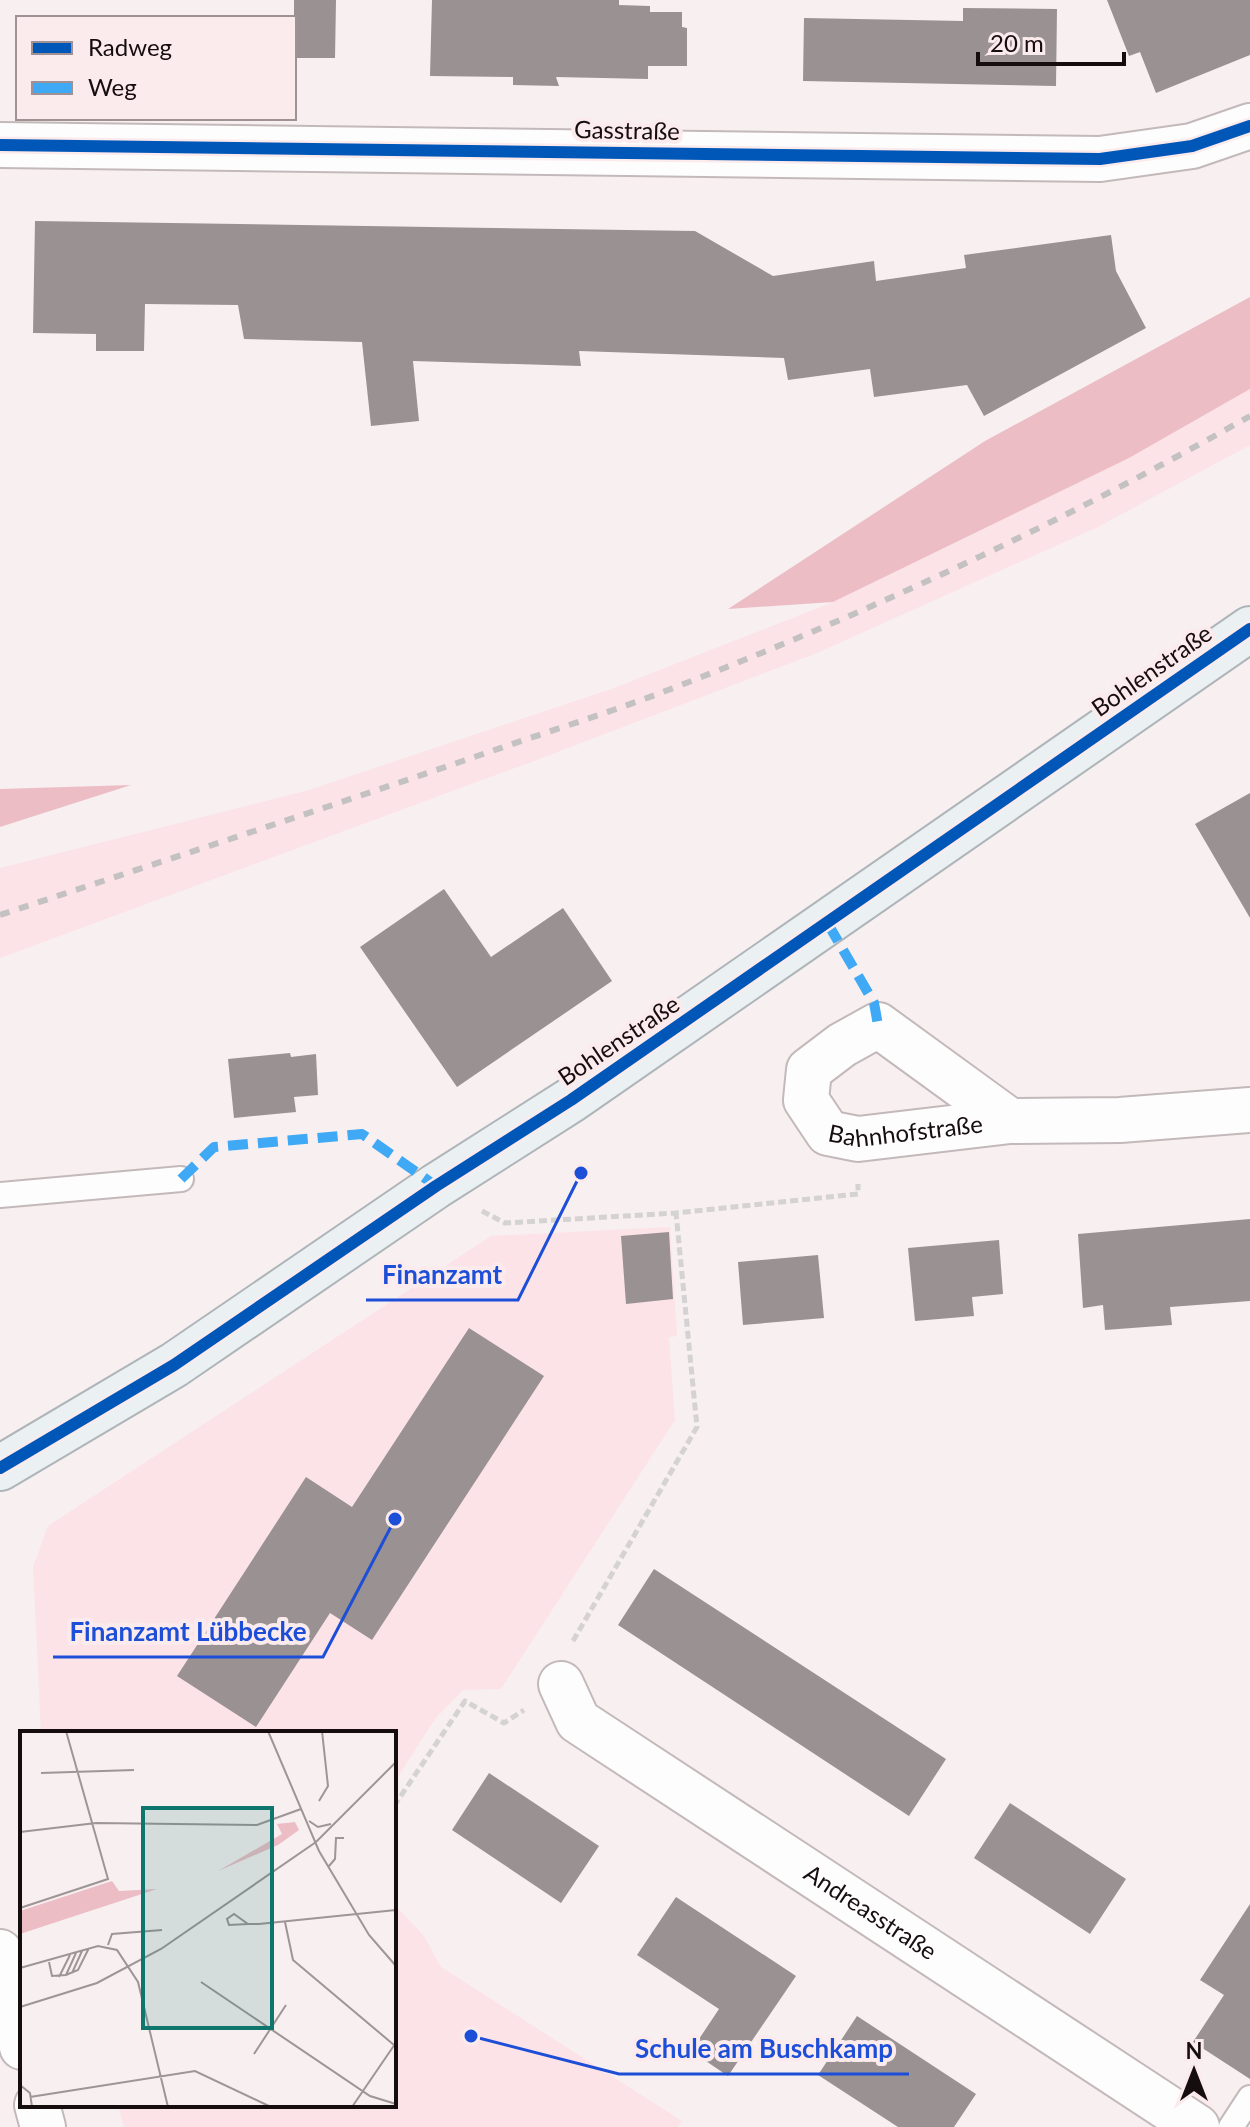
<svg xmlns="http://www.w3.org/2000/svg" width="1250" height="2127" viewBox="0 0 1250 2127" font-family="Lato,sans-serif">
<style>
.built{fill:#fce3e7}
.forest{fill:#ecbdc5}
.building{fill:#999192}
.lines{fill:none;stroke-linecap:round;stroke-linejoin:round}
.lane-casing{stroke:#c3b9bb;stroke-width:28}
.street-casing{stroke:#c3b9bb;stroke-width:48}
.primary-casing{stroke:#aeb5b9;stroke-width:48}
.path{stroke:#d4d2d2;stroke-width:5;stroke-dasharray:8 4;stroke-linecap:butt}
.lane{stroke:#fefdfd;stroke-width:24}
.street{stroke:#fefdfd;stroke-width:44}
.primary{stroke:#ebf1f3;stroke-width:44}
.rail{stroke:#c3c1c1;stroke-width:6;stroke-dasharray:10 10;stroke-linecap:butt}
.quiet{stroke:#3fa9f5;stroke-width:10;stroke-dasharray:20 10;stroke-linecap:butt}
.cycleway-casing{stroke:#fcebed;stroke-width:17}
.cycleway{stroke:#0057b8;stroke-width:12}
.labels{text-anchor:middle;stroke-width:8;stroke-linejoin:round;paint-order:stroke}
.street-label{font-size:24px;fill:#160d0f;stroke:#fcebed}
.inset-road{fill:none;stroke:#9e9596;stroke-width:2}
.view{fill:#0f766e;fill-opacity:0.15;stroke:#0f766e;stroke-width:4}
.inset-edge{fill:none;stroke:#160d0f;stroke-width:4}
.leader{fill:none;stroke:#1d4ed8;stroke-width:3}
.callout-dot{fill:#1d4ed8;stroke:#fcebed;stroke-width:3}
.callout-label{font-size:26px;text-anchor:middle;font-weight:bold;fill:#1d4ed8;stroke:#fcebed;stroke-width:8;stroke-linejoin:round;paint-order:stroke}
</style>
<rect width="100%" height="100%" fill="#f8eff0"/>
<path class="built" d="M 1250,389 L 1250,445 L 1098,527 L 817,653 L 534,761 L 0,958 L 0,868 L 309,790 L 614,688 L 833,602 L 1129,458 Z
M 670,1227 L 677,1336 L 669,1337 L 675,1420 L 501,1689 L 463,1690 L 435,1719 L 394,1783 L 394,1733 L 41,1733 L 33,1567 L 48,1526 L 491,1236 Z
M 394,1904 L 424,1936 L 441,1967 L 682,2121 L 678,2127 L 124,2127 L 118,2105 L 394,2105 Z"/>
<path class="forest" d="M 1250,297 L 1250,389 L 1129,458 L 833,602 L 728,609 L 985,441 Z
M 131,785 L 0,827 L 0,789 Z"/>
<path class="building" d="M 294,0 L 336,0 L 335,58 L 294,58 Z
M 432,0 L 619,0 L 619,5 L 650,6 L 650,12 L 682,12 L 682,27 L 687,28 L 687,66 L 648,66 L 648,79 L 556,77 L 559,86 L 513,85 L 513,77 L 430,76 Z
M 1107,0 L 1250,0 L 1250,55 L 1156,93 L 1140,52 L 1129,56 Z
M 963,8 L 1057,9 L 1056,86 L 803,81 L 804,18 L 963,21 Z
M 35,221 L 695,231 L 773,276 L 874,261 L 876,281 L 966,268 L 964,255 L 1111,235 L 1116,271 L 1146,328 L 984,416 L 967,385 L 874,397 L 870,369 L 788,380 L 784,358 L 579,351 L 581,366 L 413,361 L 419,421 L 371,426 L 362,342 L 244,339 L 238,305 L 145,304 L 144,351 L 96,351 L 96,334 L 33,333 Z
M 1250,793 L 1250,918 L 1195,824 Z
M 444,889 L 491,957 L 563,908 L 612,981 L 457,1087 L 360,947 Z
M 290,1053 L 291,1057 L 316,1054 L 318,1095 L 294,1097 L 296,1112 L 234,1118 L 228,1059 Z
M 1250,1219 L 1250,1301 L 1170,1307 L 1172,1325 L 1105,1330 L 1103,1305 L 1083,1308 L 1078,1234 Z
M 669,1232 L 673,1299 L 626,1304 L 621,1236 Z
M 999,1240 L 1003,1294 L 972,1297 L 974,1316 L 915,1321 L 908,1248 Z
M 818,1255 L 824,1318 L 743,1325 L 738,1262 Z
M 469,1328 L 544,1376 L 372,1640 L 330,1613 L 256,1727 L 177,1676 L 306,1477 L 352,1507 Z
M 654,1569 L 946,1759 L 909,1816 L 618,1625 Z
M 489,1773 L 599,1846 L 561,1903 L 452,1830 Z
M 1010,1803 L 1126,1879 L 1090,1934 L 974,1858 Z
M 676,1897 L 796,1976 L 728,2076 L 691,2051 L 719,2009 L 637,1955 Z
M 1250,1904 L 1250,2079 L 1193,2042 L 1224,1995 L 1200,1980 Z
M 857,2016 L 976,2094 L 954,2127 L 898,2127 L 818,2075 Z"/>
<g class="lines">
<defs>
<path id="lane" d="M 0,1195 L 181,1179
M 1231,2127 L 1250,2098"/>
<g id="street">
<path d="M 0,145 L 1100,159 L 1192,146 L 1250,126"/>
<path id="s1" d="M 1010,1121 L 878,1025 L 842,1045 L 809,1070 L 806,1100 L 828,1133 L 858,1139 L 1010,1121 L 1120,1120 L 1250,1110"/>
<path id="s2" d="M 561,1684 L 578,1721 L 1197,2127"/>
<path d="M 0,1952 L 22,2047"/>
<path d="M 37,2105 L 43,2127"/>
</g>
<path id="primary" d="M 0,1468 L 174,1365 L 436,1186 L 571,1100 L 1250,629"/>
</defs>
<use href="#lane" class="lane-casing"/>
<use href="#street" class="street-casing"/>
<use href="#primary" class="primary-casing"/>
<path class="path" d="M 482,1211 L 505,1223 L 676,1213 L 858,1194 L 858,1184
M 573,1641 L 697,1427 L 676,1213
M 394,1806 L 465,1701 L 504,1723 L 524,1710"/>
<use href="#lane" class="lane"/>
<use href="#street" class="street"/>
<use href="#primary" class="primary"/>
<path class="rail" d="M 0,915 C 163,861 326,808 489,752 C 552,730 618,710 681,685 C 877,609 1067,520 1250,416"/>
<path class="quiet" d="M 828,924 L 874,1003 L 878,1025
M 181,1179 L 214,1147 L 362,1134 L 436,1186"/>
<defs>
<path id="cycleway" d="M 0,145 L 1100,159 L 1192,146 L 1250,126
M 0,1468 L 174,1365 L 436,1186 L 571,1100 L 1250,629"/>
</defs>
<use href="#cycleway" class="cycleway-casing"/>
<use href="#cycleway" class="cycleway"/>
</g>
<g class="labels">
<g class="street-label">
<text transform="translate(627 131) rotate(1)" y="8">Gasstraße</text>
<text transform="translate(1152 671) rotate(-35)" y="8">Bohlenstraße</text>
<text transform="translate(619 1041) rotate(-34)" y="8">Bohlenstraße</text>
<text dy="8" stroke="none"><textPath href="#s1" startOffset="394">Bahnhofstraße</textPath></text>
<text dy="8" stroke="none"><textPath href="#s2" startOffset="390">Andreasstraße</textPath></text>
</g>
</g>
<g transform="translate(20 1731)">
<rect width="376" height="376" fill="#f8eff0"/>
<path d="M 275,91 L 279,99 L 258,114 L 198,140 L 262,103 L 257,93 ZM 92,150 L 99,160 L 137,158 L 0,203 L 0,180 Z" fill="#ecbdc5"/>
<path class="inset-road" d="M 248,0 L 299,120 L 349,204 L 376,235M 21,42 L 114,39M 299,70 L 308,55 L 302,0M 289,90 L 298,96 L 311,93M 0,101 L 76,92 L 237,94 L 281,78M 309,135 L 315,128 L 316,107 L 324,107M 0,177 L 88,148 L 46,0M 265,191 L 273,229 L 374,314M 228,193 L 209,194 L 207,188 L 214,183 L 228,193 L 239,193 L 376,179M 88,214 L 92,203 L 142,199M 29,231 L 32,245 L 46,244 L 58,239 L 69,217M 0,237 L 78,215 L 97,219 L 118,251 L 148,376M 52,242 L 62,220M 46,244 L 56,222M 39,246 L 50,224M 181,251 L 350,365 L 376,373M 0,276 L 77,252 L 141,218 L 296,111 L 376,31M 234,323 L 266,274M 0,354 L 10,362 L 12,376M 10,366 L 175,340 L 251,376M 332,376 L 375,313"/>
<path class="view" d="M 123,77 L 252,77 L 252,297 L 123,297 Z"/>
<rect width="376" height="376" class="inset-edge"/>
</g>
<path class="leader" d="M581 1173L518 1300H366M395 1519L323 1657H53M471 2036L619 2074H909"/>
<g class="callout-dot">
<circle cx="581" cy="1173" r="8"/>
<circle cx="395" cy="1519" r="8"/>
<circle cx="471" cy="2036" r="8"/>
</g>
<g class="callout-label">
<text x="442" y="1284">Finanzamt</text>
<text x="188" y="1641">Finanzamt Lübbecke</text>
<text x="764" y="2058">Schule am Buschkamp</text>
</g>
<rect x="16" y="16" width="280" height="104" fill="#fcebed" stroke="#a09294" stroke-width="2"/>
<rect x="32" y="42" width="40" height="12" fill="#0057b8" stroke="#a09294" stroke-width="2"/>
<text x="88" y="56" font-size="24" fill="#160d0f">Radweg</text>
<rect x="32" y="82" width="40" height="12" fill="#3fa9f5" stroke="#a09294" stroke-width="2"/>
<text x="88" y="96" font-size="24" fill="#160d0f">Weg</text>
<g transform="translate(1194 2071)" stroke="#fcebed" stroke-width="6" paint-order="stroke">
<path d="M0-6L14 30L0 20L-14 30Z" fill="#160d0f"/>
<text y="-12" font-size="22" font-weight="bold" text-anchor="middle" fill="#160d0f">N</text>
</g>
<path d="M978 52v12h146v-12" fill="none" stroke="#160d0f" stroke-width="4"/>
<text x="990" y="52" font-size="24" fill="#160d0f" stroke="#fcebed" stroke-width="6" paint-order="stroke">20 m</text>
</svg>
